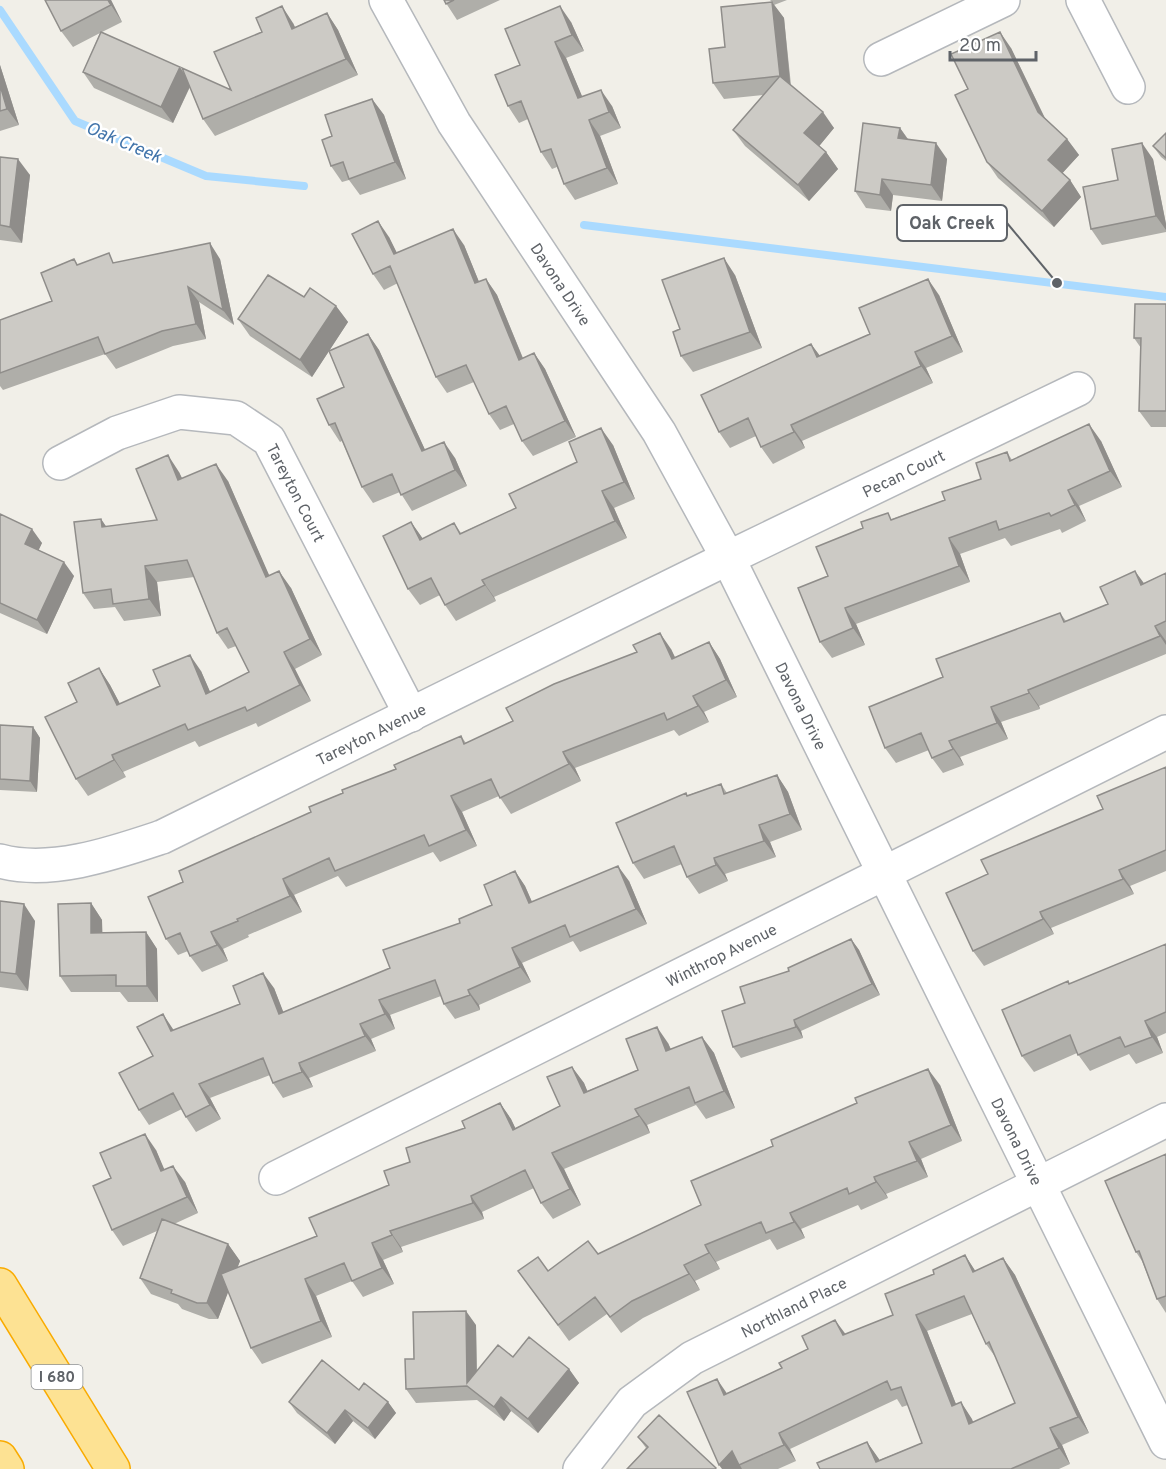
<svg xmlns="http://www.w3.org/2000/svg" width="1166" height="1469" viewBox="0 0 1166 1469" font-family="Overpass,sans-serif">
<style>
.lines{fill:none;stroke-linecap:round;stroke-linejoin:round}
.stream{stroke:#aadaff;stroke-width:8}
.minor-casing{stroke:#b5b8bc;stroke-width:36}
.highway-casing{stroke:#f9ab00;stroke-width:36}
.minor{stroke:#fff;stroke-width:33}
.highway{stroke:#fde293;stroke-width:33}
.wall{fill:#afaea9;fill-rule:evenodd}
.shaded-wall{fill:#8f8d8a}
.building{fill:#cccac5;stroke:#8f8d8a;stroke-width:1.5;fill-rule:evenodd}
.labels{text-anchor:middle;stroke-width:5;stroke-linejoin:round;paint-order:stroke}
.shield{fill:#fff;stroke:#8f9295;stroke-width:1.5}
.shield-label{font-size:15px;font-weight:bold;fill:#5f6368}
.street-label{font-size:16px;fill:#5f6368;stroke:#fff}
.water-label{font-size:18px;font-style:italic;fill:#4174aa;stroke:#fff}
.leader{fill:none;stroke:#5f6368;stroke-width:2}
.callout-dot{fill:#5f6368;stroke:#fff;stroke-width:2}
.callout{fill:#fff;stroke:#5f6368;stroke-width:2}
.callout-label{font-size:18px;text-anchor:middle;font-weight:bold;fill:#5f6368}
</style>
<rect width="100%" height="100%" fill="#f1efe8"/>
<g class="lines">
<path class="stream" d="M 0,10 L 75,121 L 206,176 L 304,186
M 584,225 L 1166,297"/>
<defs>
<g id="minor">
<path id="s1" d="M 386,0 L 454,123 L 659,432 L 728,558 L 1166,1442"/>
<path d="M 1083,0 L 1128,87"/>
<path d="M 881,59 L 1003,0"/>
<path id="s2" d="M 60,463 L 117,433 L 179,412 L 236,418 L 269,440 L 411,715"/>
<path id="s3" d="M 0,861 C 51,875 114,853 162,837 L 728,558 L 1078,389"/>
<path id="s4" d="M 276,1178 L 1166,732"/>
<path id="s5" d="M 580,1469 L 632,1402 L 692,1358 L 1166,1120"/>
</g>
<path id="highway" d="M 0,1285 L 113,1469
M 0,1458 L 7,1469"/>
</defs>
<use href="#minor" class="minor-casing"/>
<use href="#highway" class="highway-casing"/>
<use href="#minor" class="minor"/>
<use href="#highway" class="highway"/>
</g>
<path class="wall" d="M 45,0 L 111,0 L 122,22 L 102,32 L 184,74 L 231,90 L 293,23 L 295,27 L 327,13 L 338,30 L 358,75 L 215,136 L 203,119 L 190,87 L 173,123 L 94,88 L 83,72 L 100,33 L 73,47 L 61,31 Z
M 444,0 L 500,0 L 457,20 Z
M 770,0 L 787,0 L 774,5 L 784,18 L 791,85 L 834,128 L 819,146 L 826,152 L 838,169 L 809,201 L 745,146 L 733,130 L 763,95 L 724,99 L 713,83 L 725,47 L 772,2 Z
M 571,22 L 584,51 L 566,58 L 582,97 L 612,106 L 621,128 L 600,136 L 618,184 L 575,200 L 564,184 L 557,167 L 552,169 L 541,152 L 528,119 L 519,123 L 508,106 L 520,65 Z
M 1011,48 L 1045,118 L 1067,139 L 1079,155 L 1062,173 L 1070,180 L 1081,197 L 1054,227 L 998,178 L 987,162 L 968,89 Z
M 0,65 L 19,125 L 0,131 Z
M 372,99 L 384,115 L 406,179 L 360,195 L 349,180 L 342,182 L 331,166 L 332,136 Z
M 900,128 L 908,139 L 947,159 L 942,201 L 893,195 L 891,211 L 866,208 L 855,191 Z
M 1166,133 L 1166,161 L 1161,157 L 1153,146 Z
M 0,157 L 30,175 L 22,243 L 0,240 Z
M 1153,159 L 1166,224 L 1166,232 L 1102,245 L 1091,229 L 1118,180 Z
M 389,237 L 396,252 L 464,245 L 479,282 L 486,279 L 497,295 L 523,358 L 534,353 L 545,369 L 576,437 L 533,456 L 522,441 L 514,424 L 500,430 L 489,414 L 474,382 L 447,393 L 436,377 L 398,283 L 384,290 L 373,274 Z
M 74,259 L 78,265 L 220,259 L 234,325 L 199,302 L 206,339 L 173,346 L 116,369 L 105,354 L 3,390 L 0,386 L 0,320 L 52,301 Z
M 735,275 L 762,348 L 693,372 L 681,356 L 680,329 Z
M 939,295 L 963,352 L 926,368 L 933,383 L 802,441 L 805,448 L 773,464 L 761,447 L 756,436 L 730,448 L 719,432 L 811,344 L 820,356 L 870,334 Z
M 304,297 L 336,306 L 348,322 L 329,351 L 368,334 L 379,350 L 425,450 L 455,458 L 467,486 L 412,511 L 400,492 L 373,503 L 362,487 L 342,441 L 340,442 L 329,425 L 344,387 L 329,351 L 312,377 L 250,336 L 238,319 Z
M 1166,304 L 1166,427 L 1151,427 L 1139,411 L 1141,348 L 1134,338 Z
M 1101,441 L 1122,487 L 1079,506 L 1086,521 L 1062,533 L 1060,529 L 1011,546 L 1005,538 L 960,554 L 970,582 L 856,624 L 865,645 L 832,658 L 820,642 L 828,576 L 892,519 L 945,500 L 981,479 L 1007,452 L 1012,460 Z
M 613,445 L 635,499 L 614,508 L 627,538 L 494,597 L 496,601 L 456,621 L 445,605 L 440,595 L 420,605 L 408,589 L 411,522 L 423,539 L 454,523 L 461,533 L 516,508 L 577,462 Z
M 179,472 L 182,478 L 228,481 L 269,576 L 291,588 L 322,655 L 295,669 L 311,701 L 258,727 L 256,723 L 199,747 L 195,741 L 123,772 L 126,777 L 88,796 L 76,779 L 77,702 L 99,668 L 110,685 L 120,704 L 201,671 L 210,692 L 249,672 L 236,646 L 228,649 L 217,633 L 194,577 L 157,582 L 161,616 L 124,621 L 115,607 L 94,609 L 83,593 L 101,519 L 106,527 L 157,520 Z
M 0,514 L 42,543 L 38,550 L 74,576 L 47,634 L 0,613 Z
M 1166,573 L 1166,654 L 1039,706 L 1040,709 L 1001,722 L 1008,739 L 960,757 L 964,765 L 943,773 L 932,758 L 929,750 L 896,763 L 885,748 L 943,677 L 1060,613 L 1066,621 L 1108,604 L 1144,583 Z
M 709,642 L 720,659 L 737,697 L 704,712 L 709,722 L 679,736 L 674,730 L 575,768 L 581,781 L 511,814 L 499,796 L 462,812 L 477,846 L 440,862 L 433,852 L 346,887 L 338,876 L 294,895 L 302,912 L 248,935 L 249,937 L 223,949 L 228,961 L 202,972 L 190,956 L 188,951 L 178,955 L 166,939 L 183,882 L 311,812 L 343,793 L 396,769 L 461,736 L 466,743 L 671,649 L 675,657 Z
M 0,725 L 33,727 L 40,738 L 37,792 L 0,790 Z
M 1166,767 L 1166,871 L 1130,886 L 1134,894 L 1051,928 L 1054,934 L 984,966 L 973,951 L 988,874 L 1103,809 Z
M 777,775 L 788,792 L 802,830 L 770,842 L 776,857 L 725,874 L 728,881 L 699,894 L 687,877 L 682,864 L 644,879 L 633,863 L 688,795 L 721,784 L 727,793 Z
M 515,871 L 525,886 L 532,902 L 629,881 L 647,924 L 580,952 L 573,941 L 522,963 L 531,982 L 479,1005 L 480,1010 L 455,1019 L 444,1004 L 441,996 L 390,1015 L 395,1029 L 371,1039 L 376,1051 L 309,1078 L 313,1087 L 283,1098 L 273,1083 L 270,1075 L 210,1098 L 221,1119 L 196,1132 L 186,1117 L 182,1109 L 149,1125 L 139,1110 L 153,1056 L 174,1030 L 240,1004 L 274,988 L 283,1012 L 390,968 L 460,923 L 492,905 Z
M 0,901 L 35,921 L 28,991 L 0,987 Z
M 91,903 L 102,920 L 102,933 L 146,932 L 157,949 L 158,1002 L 128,1002 L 120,992 L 71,992 L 60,976 Z
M 851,939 L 859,950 L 880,995 L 801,1031 L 803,1038 L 741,1058 L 733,1047 L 745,1003 L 789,971 Z
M 1166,944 L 1166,1033 L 1157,1037 L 1163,1053 L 1136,1064 L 1129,1054 L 1090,1071 L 1077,1053 L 1034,1072 L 1022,1056 L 1070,984 Z
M 702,1037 L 714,1053 L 735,1108 L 706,1119 L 696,1105 L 647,1125 L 650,1133 L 564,1169 L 581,1205 L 553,1219 L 541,1203 L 534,1188 L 482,1212 L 484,1219 L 401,1247 L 403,1252 L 383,1260 L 394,1284 L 363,1297 L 352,1281 L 316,1296 L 332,1337 L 262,1364 L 251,1348 L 228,1291 L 218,1319 L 209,1319 L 182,1309 L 178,1304 L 151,1294 L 140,1278 L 157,1231 L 123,1246 L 112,1230 L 111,1178 L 156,1150 L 164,1170 L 185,1182 L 198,1213 L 174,1224 L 228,1244 L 240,1261 L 237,1268 L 317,1236 L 389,1185 L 410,1162 L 465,1128 L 500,1103 L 511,1119 L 515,1128 L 560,1106 L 572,1067 L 584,1083 L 587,1091 L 638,1070 L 668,1043 L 671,1049 Z
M 940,1085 L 962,1141 L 921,1159 L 928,1177 L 886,1194 L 888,1198 L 861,1210 L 858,1205 L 801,1229 L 805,1238 L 777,1250 L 770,1239 L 716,1262 L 720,1269 L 695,1281 L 700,1290 L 643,1318 L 621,1333 L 607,1314 L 569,1341 L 518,1271 L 548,1271 L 598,1254 L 701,1205 Z
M 1166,1154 L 1166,1313 L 1157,1299 L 1142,1261 L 1136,1252 Z
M 965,1255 L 975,1271 L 1003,1258 L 1015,1275 L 1089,1433 L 1062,1445 L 1070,1464 L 1059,1469 L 820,1469 L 867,1442 L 879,1460 L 922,1443 L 908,1405 L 902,1407 L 897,1399 L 790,1449 L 796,1461 L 778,1469 L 722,1469 L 727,1393 L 782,1368 L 845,1334 L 893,1315 L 934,1274 ZM 972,1314 L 986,1344 L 996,1358 L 1015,1403 L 973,1422 L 961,1402 L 956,1404 L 927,1331 Z
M 476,1325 L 477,1371 L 513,1357 L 569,1369 L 579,1383 L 538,1433 L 511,1411 L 504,1421 L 477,1400 L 416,1403 L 406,1389 L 414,1359 Z
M 359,1390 L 388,1402 L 396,1413 L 375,1439 L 353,1421 L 335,1444 L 297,1413 L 289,1402 Z
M 659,1415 L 716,1469 L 627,1469 L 646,1448 L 638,1437 Z"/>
<path class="shaded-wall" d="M 108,0 L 111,0 L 122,22 L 111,5 Z
M 772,2 L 784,18 L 791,92 L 780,76 Z
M 282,6 L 293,23 L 303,45 L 292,29 Z
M 560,6 L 571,22 L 584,51 L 572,35 Z
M 327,13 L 338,30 L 358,75 L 346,59 Z
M 1000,32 L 1011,48 L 1050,129 L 1038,112 Z
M 555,42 L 566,58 L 590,115 L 578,98 Z
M 0,65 L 19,125 L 7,109 L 0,85 Z
M 180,67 L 191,84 L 173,123 L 161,107 Z
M 601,90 L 612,106 L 621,128 L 609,112 Z
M 372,99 L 384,115 L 406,179 L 395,162 Z
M 823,112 L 834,128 L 816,150 L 804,133 Z
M 589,120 L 600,136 L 618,184 L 607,168 Z
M 900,128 L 911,144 L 898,138 Z
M 1067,139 L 1079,155 L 1059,177 L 1048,160 Z
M 936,143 L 947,159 L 942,201 L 931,185 Z
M 1142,143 L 1153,159 L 1166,224 L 1166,230 L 1156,216 Z
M 826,152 L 838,169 L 809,201 L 798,185 Z
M 18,159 L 30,175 L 22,243 L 10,227 Z
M 882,179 L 893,195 L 891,211 L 880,195 Z
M 1070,180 L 1081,197 L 1054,227 L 1042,211 Z
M 378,221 L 389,237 L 405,269 L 394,254 Z
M 453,229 L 464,245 L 486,299 L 475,283 Z
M 210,243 L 220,259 L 234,325 L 223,310 Z
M 724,258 L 735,275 L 762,348 L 750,332 Z
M 486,279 L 497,295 L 530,376 L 519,360 Z
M 928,279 L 939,295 L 963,352 L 952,336 Z
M 188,287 L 199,302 L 206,339 L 196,324 Z
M 336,306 L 348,322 L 312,377 L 300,360 Z
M 368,334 L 379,350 L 433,467 L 422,451 Z
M 811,344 L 823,360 L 817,357 Z
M 915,352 L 926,368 L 933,383 L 921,366 Z
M 534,353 L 545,369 L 576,437 L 565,421 Z
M 1089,424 L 1101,441 L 1122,487 L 1110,471 Z
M 791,425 L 802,441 L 805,448 L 794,432 Z
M 601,428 L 613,445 L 635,499 L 624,482 Z
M 444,442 L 455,458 L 467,486 L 455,470 Z
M 168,455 L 179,472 L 190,496 L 178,480 Z
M 216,464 L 228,481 L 277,593 L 266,577 Z
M 1068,490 L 1079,506 L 1086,521 L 1075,505 Z
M 602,491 L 614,508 L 627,538 L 615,521 Z
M 101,519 L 112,535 L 102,527 Z
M 411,522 L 423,539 L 420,540 Z
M 32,529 L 42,543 L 35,558 L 25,544 Z
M 949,538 L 960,554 L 970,582 L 959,566 Z
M 64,562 L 74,576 L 47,634 L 37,620 Z
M 145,566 L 157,582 L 161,616 L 149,599 Z
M 279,571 L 291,588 L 322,655 L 310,639 Z
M 1135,571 L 1146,586 L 1141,585 Z
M 482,580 L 494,597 L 496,601 L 485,585 Z
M 845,608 L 856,624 L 865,645 L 853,628 Z
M 1155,626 L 1166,641 L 1166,645 L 1160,636 Z
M 660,633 L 671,649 L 683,675 L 672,659 Z
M 709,642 L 720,659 L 737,697 L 726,680 Z
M 284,652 L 295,669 L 311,701 L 300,685 Z
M 190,655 L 201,671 L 218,710 L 206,694 Z
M 99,668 L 110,685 L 129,721 L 117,705 Z
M 1028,690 L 1039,706 L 1040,709 L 1029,693 Z
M 693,696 L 704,712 L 709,722 L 698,706 Z
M 991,707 L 1001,722 L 1008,739 L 997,723 Z
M 33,727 L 40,738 L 37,792 L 30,781 Z
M 949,741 L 960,757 L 964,765 L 953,749 Z
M 563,752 L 575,768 L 581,781 L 569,764 Z
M 112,755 L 123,772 L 126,777 L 114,760 Z
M 777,775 L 788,792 L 802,830 L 790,814 Z
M 451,796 L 462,812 L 477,846 L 466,830 Z
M 759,825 L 770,842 L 776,857 L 764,841 Z
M 714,858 L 725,874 L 728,881 L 716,865 Z
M 618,866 L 629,881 L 647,924 L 636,909 Z
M 1119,870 L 1130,886 L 1134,894 L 1123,879 Z
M 515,871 L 525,886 L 539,918 L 529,903 Z
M 283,879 L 294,895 L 302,912 L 290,896 Z
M 91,903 L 102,920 L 103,950 L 91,933 Z
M 24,904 L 35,921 L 28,991 L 16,974 Z
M 1040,912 L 1051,928 L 1054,934 L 1043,919 Z
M 146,932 L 157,949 L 158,1002 L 147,986 Z
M 211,932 L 223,949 L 228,961 L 217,945 Z
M 851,939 L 859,950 L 880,995 L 872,984 Z
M 512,948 L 522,963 L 531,982 L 520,967 Z
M 263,973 L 274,988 L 290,1029 L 279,1014 Z
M 468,990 L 479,1005 L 480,1010 L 470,995 Z
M 379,1000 L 390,1015 L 395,1029 L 385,1014 Z
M 163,1014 L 173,1029 L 182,1046 L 171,1031 Z
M 794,1020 L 801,1031 L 803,1038 L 796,1027 Z
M 1145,1021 L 1157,1037 L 1163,1053 L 1152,1037 Z
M 360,1024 L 371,1039 L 376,1051 L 365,1036 Z
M 657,1027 L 668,1043 L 678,1067 L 666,1051 Z
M 702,1037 L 714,1053 L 735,1108 L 724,1091 Z
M 299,1063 L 309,1078 L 313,1087 L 302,1072 Z
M 572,1067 L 584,1083 L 595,1109 L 584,1093 Z
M 928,1069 L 940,1085 L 962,1141 L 951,1125 Z
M 199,1084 L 210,1098 L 221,1119 L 210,1105 Z
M 500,1103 L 511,1119 L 524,1146 L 513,1130 Z
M 635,1109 L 647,1125 L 650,1133 L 639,1116 Z
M 145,1134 L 156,1150 L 172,1187 L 161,1171 Z
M 909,1142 L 921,1159 L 928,1177 L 917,1161 Z
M 552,1153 L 564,1169 L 581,1205 L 570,1189 Z
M 173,1166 L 185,1182 L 198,1213 L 187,1197 Z
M 874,1177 L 886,1194 L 888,1198 L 876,1182 Z
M 471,1196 L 482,1212 L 484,1219 L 473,1203 Z
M 790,1213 L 801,1229 L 805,1238 L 794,1222 Z
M 390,1231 L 401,1247 L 403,1252 L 392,1235 Z
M 372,1243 L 383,1260 L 394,1284 L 382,1268 Z
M 228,1244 L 240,1261 L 218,1319 L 207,1303 Z
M 705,1245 L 716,1262 L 720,1269 L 709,1253 Z
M 965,1255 L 976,1272 L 973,1272 Z
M 1003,1258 L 1015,1275 L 1089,1433 L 1078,1417 Z
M 684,1265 L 695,1281 L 700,1290 L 689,1274 Z
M 305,1279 L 316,1296 L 332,1337 L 321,1321 Z
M 466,1311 L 476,1325 L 477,1394 L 467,1383 Z
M 916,1315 L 927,1331 L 963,1422 L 952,1406 Z
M 835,1320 L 847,1336 L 843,1335 Z
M 569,1369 L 579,1383 L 538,1433 L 528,1419 Z
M 717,1379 L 728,1395 L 724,1395 Z
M 501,1397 L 511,1411 L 504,1421 L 494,1407 Z
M 388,1402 L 396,1413 L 375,1439 L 368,1428 Z
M 961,1402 L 972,1419 L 980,1440 L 969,1424 Z
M 345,1410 L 353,1421 L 335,1444 L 327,1433 Z
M 1050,1428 L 1062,1445 L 1070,1464 L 1059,1448 Z
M 779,1433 L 790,1449 L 796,1461 L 784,1445 Z
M 867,1442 L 879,1459 L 883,1469 L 876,1462 Z
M 732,1451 L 742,1469 L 722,1469 L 719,1465 Z"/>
<path class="building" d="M 45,0 L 108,0 L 111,5 L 61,31 Z
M 444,0 L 454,0 L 446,4 Z
M 772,2 L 780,76 L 823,112 L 804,133 L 826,152 L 798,185 L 733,130 L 780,76 L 713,83 L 709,49 L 725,47 L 721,7 Z
M 282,6 L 292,29 L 327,13 L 346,59 L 203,119 L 182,68 L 231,90 L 214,52 L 262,32 L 256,18 Z
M 560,6 L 572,35 L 555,42 L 578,98 L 601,90 L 609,112 L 589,120 L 607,168 L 564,184 L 551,149 L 541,152 L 521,101 L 508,106 L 495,75 L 520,65 L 505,29 Z
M 101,32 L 180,67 L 161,107 L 83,72 Z
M 1000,32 L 1038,112 L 1067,139 L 1048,160 L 1070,180 L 1042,211 L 987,162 L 955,95 L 968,89 L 951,54 Z
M 0,85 L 7,109 L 0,111 Z
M 372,99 L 395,162 L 349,179 L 343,162 L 331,166 L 322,140 L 332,136 L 325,115 Z
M 863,123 L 900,128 L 898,138 L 936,143 L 931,185 L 882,179 L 880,195 L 855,191 Z
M 1166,133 L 1166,158 L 1153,146 Z
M 1142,143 L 1156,216 L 1091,229 L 1083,187 L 1118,180 L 1112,149 Z
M 0,157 L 18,159 L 10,227 L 0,225 Z
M 378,221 L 394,254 L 453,229 L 475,283 L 486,279 L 519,360 L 534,353 L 565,421 L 522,441 L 506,406 L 489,414 L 466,365 L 436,377 L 390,266 L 373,274 L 352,234 Z
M 210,243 L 223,310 L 188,287 L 196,324 L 162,331 L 105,354 L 98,337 L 0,373 L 0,320 L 52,301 L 41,273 L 74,259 L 77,265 L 109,253 L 113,263 Z
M 724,258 L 750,332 L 681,356 L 673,332 L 680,329 L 662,280 Z
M 268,275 L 304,297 L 310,288 L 336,306 L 300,360 L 238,319 Z
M 928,279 L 952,336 L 915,352 L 921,366 L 791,425 L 794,432 L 761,447 L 748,418 L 719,432 L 701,395 L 811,344 L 817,357 L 870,334 L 859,308 Z
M 1135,304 L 1166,304 L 1166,411 L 1139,411 L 1141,338 L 1134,338 Z
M 368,334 L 422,451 L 444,442 L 455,470 L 401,495 L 392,474 L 362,487 L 335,423 L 329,425 L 317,399 L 344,387 L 329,351 Z
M 1089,424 L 1110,471 L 1068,490 L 1075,505 L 1051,516 L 1049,513 L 999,530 L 996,521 L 949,538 L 959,566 L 845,608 L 853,628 L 820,642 L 798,588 L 828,576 L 816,547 L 863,528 L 861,522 L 888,513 L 891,520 L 945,500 L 942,492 L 981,479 L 976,463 L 1007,452 L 1010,461 Z
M 601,428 L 624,482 L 602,491 L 615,521 L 482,580 L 485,585 L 445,605 L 431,578 L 408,589 L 383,536 L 411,522 L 420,540 L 454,523 L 460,534 L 516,508 L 509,494 L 577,462 L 569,442 Z
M 168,455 L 178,480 L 216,464 L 266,577 L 279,571 L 310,639 L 284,652 L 300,685 L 247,711 L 245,707 L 188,730 L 185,724 L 112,755 L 114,760 L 76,779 L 45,717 L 77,702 L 68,683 L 99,668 L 117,705 L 160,686 L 153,670 L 190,655 L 206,694 L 249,672 L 227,628 L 217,633 L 187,560 L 145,566 L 149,599 L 113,604 L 111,589 L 83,593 L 74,522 L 101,519 L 102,527 L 157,520 L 136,469 Z
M 0,514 L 32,529 L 25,544 L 64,562 L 37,620 L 0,603 Z
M 1135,571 L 1141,585 L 1166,573 L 1166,621 L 1155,626 L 1160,636 L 1028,690 L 1029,693 L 991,707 L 997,723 L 949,741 L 953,749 L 932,758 L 921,733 L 885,748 L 869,707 L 943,677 L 936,659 L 1060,613 L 1064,622 L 1108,604 L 1100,587 Z
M 660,633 L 672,659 L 709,642 L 726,680 L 693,696 L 698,706 L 667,720 L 664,713 L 563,752 L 569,764 L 500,798 L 491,779 L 451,796 L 466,830 L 429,846 L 424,835 L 335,871 L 329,858 L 283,879 L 290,896 L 237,919 L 238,921 L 211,932 L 217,945 L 190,956 L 180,933 L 166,939 L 148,897 L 183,882 L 179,871 L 311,812 L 309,807 L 343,793 L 342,790 L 396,769 L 394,765 L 461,736 L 464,744 L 513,721 L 506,708 L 554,684 L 637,652 L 633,645 Z
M 0,725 L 33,727 L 30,781 L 0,779 Z
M 1166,767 L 1166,850 L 1119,870 L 1123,879 L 1040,912 L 1043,919 L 973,951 L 946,893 L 988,874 L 981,860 L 1103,809 L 1097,796 Z
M 777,775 L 790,814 L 759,825 L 764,841 L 714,858 L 716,865 L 687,877 L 674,846 L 633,863 L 616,823 L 686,793 L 687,796 L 721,784 L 724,794 Z
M 618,866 L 636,909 L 570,937 L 565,925 L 512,948 L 520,967 L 468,990 L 470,995 L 444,1004 L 435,980 L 379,1000 L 385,1014 L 360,1024 L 365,1036 L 299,1063 L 302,1072 L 273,1083 L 263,1058 L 199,1084 L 210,1105 L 186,1117 L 173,1093 L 139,1110 L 119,1073 L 153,1056 L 137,1027 L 163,1014 L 171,1031 L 240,1004 L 233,986 L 263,973 L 279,1014 L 390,968 L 383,950 L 460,923 L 459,919 L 492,905 L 484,885 L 515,871 L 529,903 Z
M 0,901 L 24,904 L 16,974 L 0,972 Z
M 91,903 L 91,933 L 146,932 L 147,986 L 116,986 L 116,975 L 60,976 L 58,904 Z
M 851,939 L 872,984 L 794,1020 L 796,1027 L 733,1047 L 722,1011 L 745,1003 L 740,987 L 789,971 L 788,968 Z
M 1166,944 L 1166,1012 L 1145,1021 L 1152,1037 L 1125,1047 L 1120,1037 L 1078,1055 L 1070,1035 L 1022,1056 L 1002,1010 L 1068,981 L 1069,984 Z
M 657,1027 L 666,1051 L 702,1037 L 724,1091 L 695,1103 L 689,1087 L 635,1109 L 639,1116 L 552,1153 L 570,1189 L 541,1203 L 525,1170 L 471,1196 L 473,1203 L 390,1231 L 392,1235 L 372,1243 L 382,1268 L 352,1281 L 344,1263 L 305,1279 L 321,1321 L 251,1348 L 221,1274 L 317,1236 L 309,1218 L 389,1185 L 384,1171 L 410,1162 L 406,1148 L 465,1128 L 462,1121 L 500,1103 L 513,1130 L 560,1106 L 547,1077 L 572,1067 L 584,1093 L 638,1070 L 626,1039 Z
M 928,1069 L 951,1125 L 909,1142 L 917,1161 L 874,1177 L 876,1182 L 849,1194 L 847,1188 L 790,1213 L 794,1222 L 766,1233 L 761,1222 L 705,1245 L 709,1253 L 684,1265 L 689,1274 L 632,1301 L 610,1317 L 595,1297 L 558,1325 L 518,1271 L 538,1257 L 548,1271 L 588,1241 L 598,1254 L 701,1205 L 691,1181 L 773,1146 L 771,1140 L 857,1103 L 855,1098 Z
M 145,1134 L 161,1171 L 173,1166 L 187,1197 L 112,1230 L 93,1186 L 111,1178 L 100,1153 Z
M 1166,1154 L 1166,1296 L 1157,1299 L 1139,1251 L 1136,1252 L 1105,1181 Z
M 162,1219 L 228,1244 L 207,1303 L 197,1303 L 171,1293 L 172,1290 L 140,1278 Z
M 965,1255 L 973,1272 L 1003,1258 L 1078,1417 L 1050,1428 L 1059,1448 L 1011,1469 L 820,1469 L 817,1463 L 867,1442 L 876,1462 L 922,1443 L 901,1387 L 891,1390 L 887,1381 L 779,1433 L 784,1445 L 739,1465 L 732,1451 L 719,1465 L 687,1392 L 717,1379 L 724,1395 L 782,1368 L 779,1363 L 808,1349 L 802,1336 L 835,1320 L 843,1335 L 893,1315 L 885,1294 L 934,1274 L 933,1270 ZM 964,1296 L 986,1344 L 989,1342 L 1015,1403 L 969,1424 L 961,1402 L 952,1406 L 916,1315 Z
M 466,1311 L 467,1383 L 498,1345 L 513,1357 L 529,1337 L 569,1369 L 528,1419 L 501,1397 L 494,1407 L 467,1386 L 406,1389 L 405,1359 L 414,1359 L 413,1312 Z
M 322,1360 L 359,1390 L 364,1383 L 388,1402 L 368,1428 L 345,1410 L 327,1433 L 289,1402 Z
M 659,1415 L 716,1468 L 715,1469 L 627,1469 L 648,1447 L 638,1437 Z"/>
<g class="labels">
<rect class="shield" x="31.5" y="1365" width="51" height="24" rx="4.5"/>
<g class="shield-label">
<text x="57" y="1382">I 680</text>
</g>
<g class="street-label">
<text dy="6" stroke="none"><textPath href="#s1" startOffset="334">Davona Drive</textPath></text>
<text dy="6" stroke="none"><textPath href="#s3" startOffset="992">Pecan Court</textPath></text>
<text dy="6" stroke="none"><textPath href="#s2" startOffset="286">Tareyton Court</textPath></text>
<text dy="6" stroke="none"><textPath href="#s1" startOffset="820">Davona Drive</textPath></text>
<text dy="6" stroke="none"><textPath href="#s3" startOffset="399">Tareyton Avenue</textPath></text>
<text dy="6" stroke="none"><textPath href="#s4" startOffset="498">Winthrop Avenue</textPath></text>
<text dy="6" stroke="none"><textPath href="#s1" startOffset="1306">Davona Drive</textPath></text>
<text dy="6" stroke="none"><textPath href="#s5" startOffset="273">Northland Place</textPath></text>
</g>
<g class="water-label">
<text transform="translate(124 142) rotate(23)" y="6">Oak Creek</text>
</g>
</g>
<path class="leader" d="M1057 283L1007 223"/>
<circle class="callout-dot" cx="1057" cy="283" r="6"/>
<rect class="callout" x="897" y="205" width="110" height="36" rx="6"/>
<g class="callout-label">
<text x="952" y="229">Oak Creek</text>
</g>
<path d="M950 51v9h86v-9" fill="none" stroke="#5f6368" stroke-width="3"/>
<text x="959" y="51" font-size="18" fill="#5f6368" stroke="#ffffff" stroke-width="4.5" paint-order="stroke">20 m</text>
</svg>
